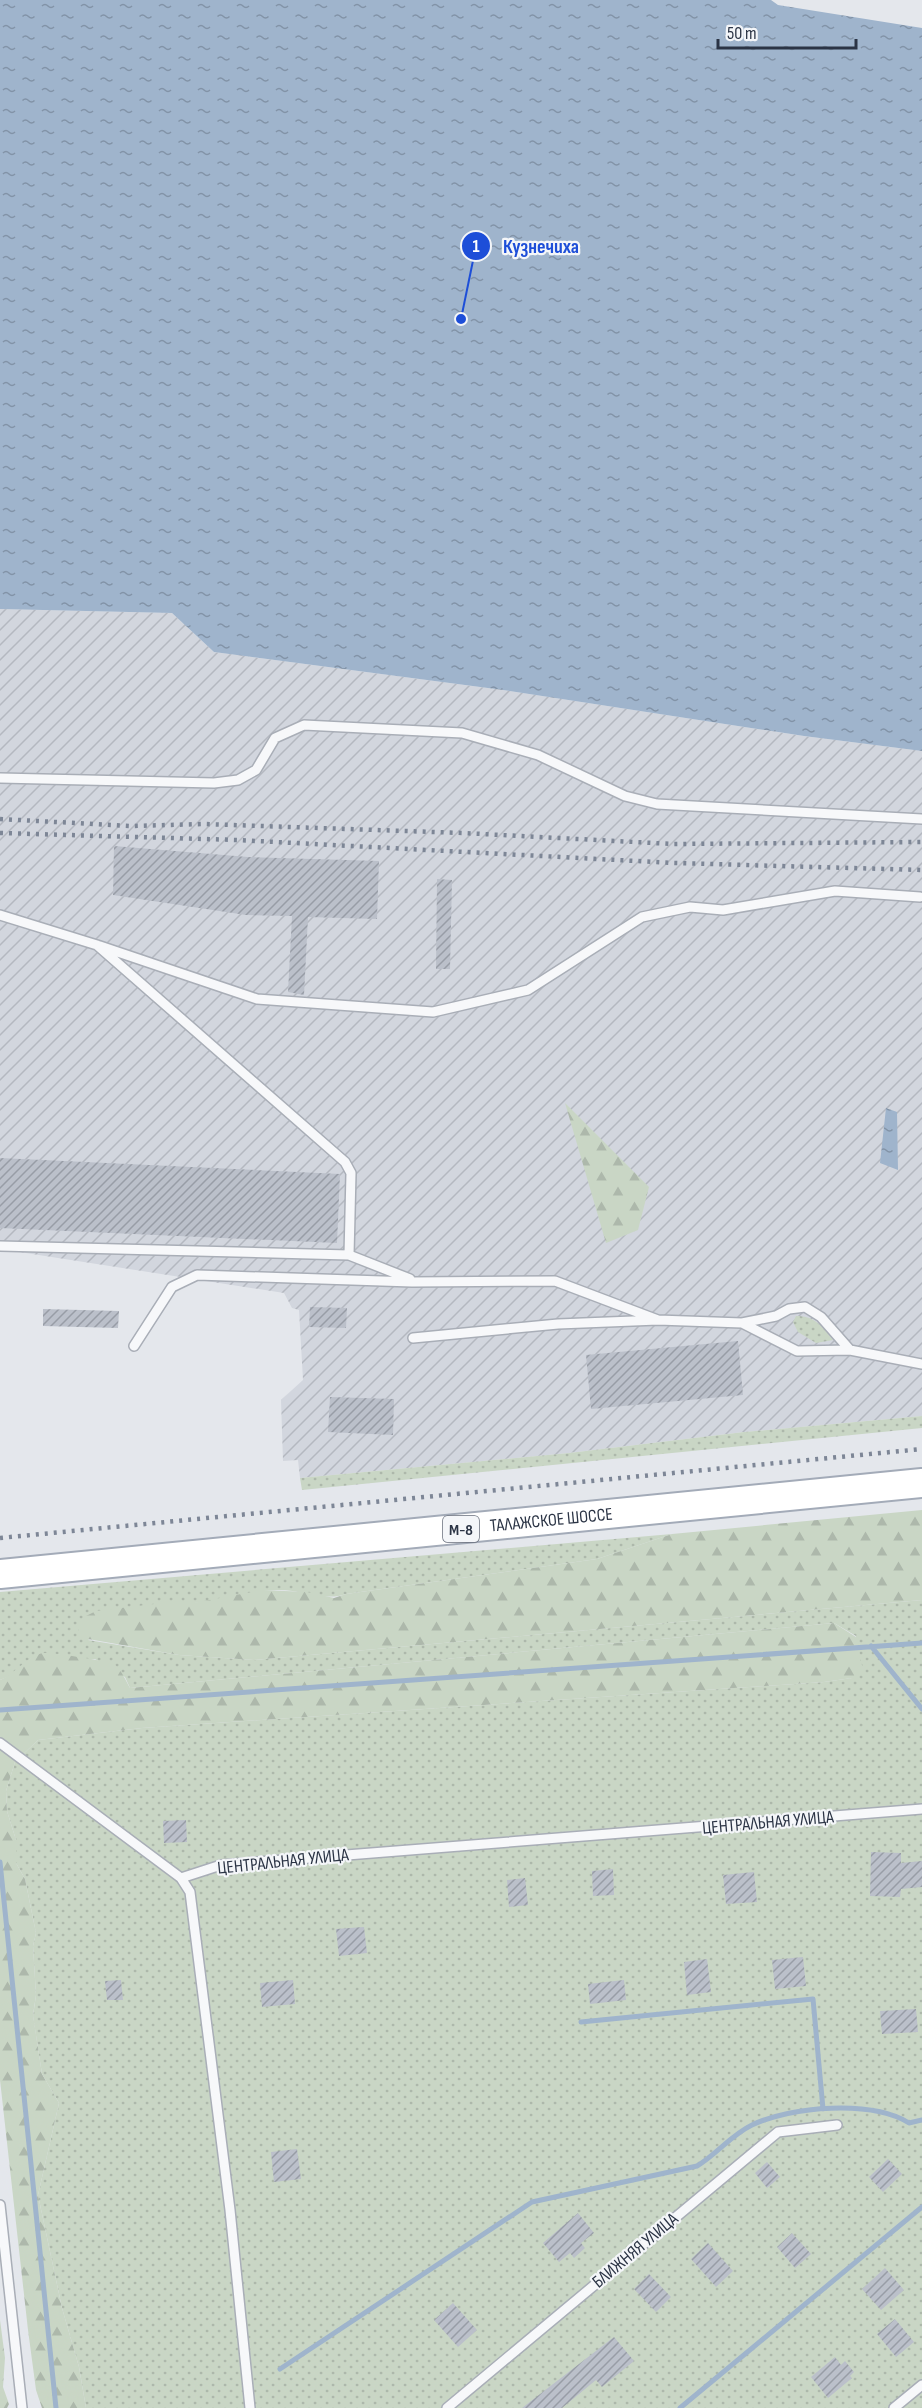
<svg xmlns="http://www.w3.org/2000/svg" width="922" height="2408" viewBox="0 0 922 2408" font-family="'Sofia Sans Condensed',sans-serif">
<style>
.industrial{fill:url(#industrial-furrows)}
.grass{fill:url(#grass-dots)}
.forest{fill:url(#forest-firs)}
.water{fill:url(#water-ripples)}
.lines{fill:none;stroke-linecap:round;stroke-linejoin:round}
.stream{stroke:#9fb4cc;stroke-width:5}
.building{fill:url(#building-hatch)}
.lane-casing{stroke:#a9aeb7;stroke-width:12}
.primary-casing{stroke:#a3abb8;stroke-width:32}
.lane{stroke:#f7f8fa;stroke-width:9}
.primary{stroke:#fff;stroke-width:28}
.rail{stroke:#7d8696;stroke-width:4.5;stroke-dasharray:3 6;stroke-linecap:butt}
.labels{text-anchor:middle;stroke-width:4.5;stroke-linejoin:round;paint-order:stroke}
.shield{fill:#f4f6f9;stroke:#676e7b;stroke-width:1.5}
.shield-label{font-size:16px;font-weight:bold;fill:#2b3445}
.street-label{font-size:18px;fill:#2b3445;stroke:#f4f6f9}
.leader{fill:none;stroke:#1d4ed8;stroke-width:2}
.callout-dot{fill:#1d4ed8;stroke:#f4f6f9;stroke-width:2}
.mark-label{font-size:18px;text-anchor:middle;font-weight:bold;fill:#fff}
.callout-label{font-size:20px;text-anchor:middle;font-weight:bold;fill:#1d4ed8;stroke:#f4f6f9;stroke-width:4.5;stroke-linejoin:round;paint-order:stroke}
</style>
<defs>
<pattern id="industrial-furrows" width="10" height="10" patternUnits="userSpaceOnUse" patternTransform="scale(1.5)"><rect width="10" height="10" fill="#d2d6de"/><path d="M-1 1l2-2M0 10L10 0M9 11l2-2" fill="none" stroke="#b4b8c0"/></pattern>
<pattern id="grass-dots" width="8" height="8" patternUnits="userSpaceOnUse" patternTransform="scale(1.5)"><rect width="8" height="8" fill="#c9d6c5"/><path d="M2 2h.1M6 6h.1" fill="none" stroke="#adb8ab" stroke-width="1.8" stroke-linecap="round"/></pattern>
<pattern id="forest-firs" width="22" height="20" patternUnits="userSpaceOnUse" patternTransform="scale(1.5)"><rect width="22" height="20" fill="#c9d6c5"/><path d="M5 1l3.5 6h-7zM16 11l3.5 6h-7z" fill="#adb8ab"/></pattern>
<pattern id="water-ripples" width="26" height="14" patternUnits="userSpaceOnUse" patternTransform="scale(1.5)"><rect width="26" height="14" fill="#9fb4cc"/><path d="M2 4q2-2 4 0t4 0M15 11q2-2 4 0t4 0" fill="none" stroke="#8293a7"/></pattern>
<pattern id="building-hatch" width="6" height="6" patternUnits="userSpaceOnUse" patternTransform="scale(1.5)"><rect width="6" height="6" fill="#bbc0ca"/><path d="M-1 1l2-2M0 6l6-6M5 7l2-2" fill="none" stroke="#989da6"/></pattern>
</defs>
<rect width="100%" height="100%" fill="#e4e7ec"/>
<path class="industrial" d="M 0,609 L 172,613 L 214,652 L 503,690 L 804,736 L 922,751 L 922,1416 L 744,1432 L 569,1453 L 300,1478 L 298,1460 L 283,1461 L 281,1400 L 303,1380 L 299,1310 L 292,1308 L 284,1293 L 0,1249 Z"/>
<path class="grass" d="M 796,1316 C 815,1316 822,1326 833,1340 L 816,1343 L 798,1332 L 793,1322 Z
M 922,1416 L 922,1428 L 302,1490 L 300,1478 L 569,1453 L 744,1432 Z
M 672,1534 L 597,1559 L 346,1594 C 325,1602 300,1589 277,1590 C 249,1590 222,1602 194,1603 C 184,1603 176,1602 166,1604 L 88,1640 L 179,1655 L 254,1660 L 922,1600 L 922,2408 L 86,2408 L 79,2367 L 62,2308 L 38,2195 L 59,2103 L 42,2074 L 33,2016 L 36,1995 L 33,1946 L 36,1933 L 25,1879 L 16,1863 L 16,1840 L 7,1811 L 6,1791 L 15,1762 L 38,1740 L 142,1728 L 824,1682 L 852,1678 L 856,1636 L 834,1623 L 130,1688 L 125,1677 L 95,1659 L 83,1660 L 56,1654 L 30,1659 L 12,1675 L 0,1680 L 0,1592 Z"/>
<path class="forest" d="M 565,1103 L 649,1187 L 638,1230 L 606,1243 Z
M 922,1510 L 922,1600 L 254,1660 L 179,1655 L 88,1639 L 78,1630 L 84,1617 L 96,1611 L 179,1601 L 193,1603 L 262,1590 L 307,1592 L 334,1598 L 346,1594 L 597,1559 L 672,1534 Z
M 834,1623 L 856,1637 L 863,1670 L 852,1678 L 824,1682 L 142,1728 L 38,1740 L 15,1762 L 6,1791 L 7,1811 L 16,1840 L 16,1863 L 25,1879 L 36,1933 L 33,1946 L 36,1995 L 33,2015 L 42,2074 L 59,2103 L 38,2195 L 62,2308 L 79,2367 L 86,2408 L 42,2408 L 36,2390 L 28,2330 L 0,2080 L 0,1680 C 15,1674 27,1656 43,1653 C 50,1652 110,1661 115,1665 C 122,1671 126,1681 130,1688 Z
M 0,2320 L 5,2358 L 3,2387 L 9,2404 L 7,2408 L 0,2408 Z"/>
<path class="water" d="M 0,0 L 771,0 L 778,5 L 922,28 L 922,751 L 804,736 L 503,690 L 214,652 L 172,613 L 0,609 Z
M 886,1108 L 897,1112 L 898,1170 L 880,1163 Z"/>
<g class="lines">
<path class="stream" d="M 871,1646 L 922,1709
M 0,1710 L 922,1643
M 0,1862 L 56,2408
M 581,2022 L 813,1999 L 823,2109
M 280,2369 L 532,2202 L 697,2166 C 717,2154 731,2135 752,2125 C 791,2106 872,2100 909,2123 L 922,2120
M 680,2408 L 922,2207"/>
</g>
<path class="building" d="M 114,846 L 248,857 L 379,861 L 377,919 L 308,917 L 304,995 L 288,992 L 292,916 L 246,915 L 113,895 Z
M 437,879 L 452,880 L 450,969 L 436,969 Z
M 0,1158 L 340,1174 L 337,1243 L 0,1228 Z
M 310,1307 L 347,1308 L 346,1328 L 309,1327 Z
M 43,1309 L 119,1311 L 118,1328 L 43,1326 Z
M 738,1341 L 743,1395 L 591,1409 L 586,1355 Z
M 330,1397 L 394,1399 L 393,1435 L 328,1432 Z
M 186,1820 L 187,1842 L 164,1843 L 163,1821 Z
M 871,1852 L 901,1853 L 901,1863 L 922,1861 L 922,1887 L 901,1889 L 900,1897 L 870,1896 Z
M 613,1869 L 614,1895 L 593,1896 L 592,1871 Z
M 754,1872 L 757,1902 L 726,1904 L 723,1875 Z
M 525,1878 L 528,1905 L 509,1907 L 507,1880 Z
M 364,1927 L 367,1953 L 339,1956 L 336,1929 Z
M 803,1957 L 806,1986 L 775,1989 L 772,1960 Z
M 707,1959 L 711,1992 L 687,1995 L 684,1962 Z
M 121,1980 L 123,2000 L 107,2000 L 105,1981 Z
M 293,1980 L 295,2004 L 262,2007 L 260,1983 Z
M 624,1980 L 626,2000 L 590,2004 L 588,1984 Z
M 916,2009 L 918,2032 L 882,2034 L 880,2011 Z
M 297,2149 L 301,2179 L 274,2182 L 271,2152 Z
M 888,2159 L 902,2174 L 883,2192 L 869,2177 Z
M 767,2162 L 780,2177 L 767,2188 L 755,2173 Z
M 578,2213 L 594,2233 L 581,2243 L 585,2248 L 574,2258 L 570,2253 L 559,2262 L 543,2243 Z
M 792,2233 L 811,2254 L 795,2268 L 777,2247 Z
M 708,2243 L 733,2271 L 716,2287 L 691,2259 Z
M 885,2268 L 904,2290 L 881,2310 L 862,2289 Z
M 649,2274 L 671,2297 L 656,2312 L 634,2289 Z
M 453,2303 L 477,2330 L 458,2347 L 434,2320 Z
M 895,2319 L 914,2342 L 896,2357 L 877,2334 Z
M 614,2337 L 634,2361 L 602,2387 L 596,2380 L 562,2408 L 522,2408 Z
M 835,2357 L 841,2365 L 845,2361 L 854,2372 L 850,2376 L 852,2378 L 828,2398 L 811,2377 Z"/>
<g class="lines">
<defs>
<path id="lane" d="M 0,778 L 214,783 L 238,780 L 256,770 L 275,738 L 304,725 L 462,733 L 538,755 L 625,796 L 657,804 L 922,819
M 0,915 L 97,945 L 345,1162 L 351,1173 L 349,1255
M 97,945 L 257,999 L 433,1012 L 528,990 L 642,917 L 690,907 L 723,910 L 835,891 L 920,897
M 0,1246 L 349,1255 L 410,1279
M 742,1323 L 776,1316 L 789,1309 L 805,1307 L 821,1317 L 850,1350
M 413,1338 L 558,1324 L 658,1320 L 742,1323 L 797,1351 L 850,1350 L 922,1364
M 134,1346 L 172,1287 L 197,1275 L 412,1282 L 555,1281 L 658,1320
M 0,1743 L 181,1878
M 0,2205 L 22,2408
M 250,2408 L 230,2210 L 190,1892 L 181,1878 L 221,1865 L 922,1809
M 447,2408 L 778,2132 L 837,2125
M 894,2408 L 922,2385"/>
<g id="primary">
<path id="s1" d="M 0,1574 L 922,1483"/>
</g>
</defs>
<use href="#lane" class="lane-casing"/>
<use href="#primary" class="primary-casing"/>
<use href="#lane" class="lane"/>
<use href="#primary" class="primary"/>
<path class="rail" d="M 0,819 L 131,826 L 204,824 L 463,833 L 673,844 L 922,842
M 0,833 L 238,840 L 674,863 L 922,870
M 0,1538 L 922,1449"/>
</g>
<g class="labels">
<rect class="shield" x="443" y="1516" width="36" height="26" rx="4.5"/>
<g class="shield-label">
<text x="461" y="1535">М-8</text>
</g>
<g class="street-label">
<text dy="6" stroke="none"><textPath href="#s1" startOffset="554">ТАЛАЖСКОЕ ШОССЕ</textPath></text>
<text transform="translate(768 1822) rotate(-5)" y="6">ЦЕНТРАЛЬНАЯ УЛИЦА</text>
<text transform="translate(283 1861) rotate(-6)" y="6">ЦЕНТРАЛЬНАЯ УЛИЦА</text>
<text transform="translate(635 2250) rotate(-40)" y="6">БЛИЖНЯЯ УЛИЦА</text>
</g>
</g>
<path class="leader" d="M461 319L476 246"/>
<g class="callout-dot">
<circle cx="461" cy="319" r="6"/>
<circle cx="476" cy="246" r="15"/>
</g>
<g class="mark-label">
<text x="476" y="252">1</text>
</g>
<g class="callout-label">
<text x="541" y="253">Кузнечиха</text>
</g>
<path d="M718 39v9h138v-9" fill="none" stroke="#2b3445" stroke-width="3"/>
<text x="727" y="39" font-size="18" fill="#2b3445" stroke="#f4f6f9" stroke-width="4.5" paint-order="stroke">50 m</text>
</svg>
